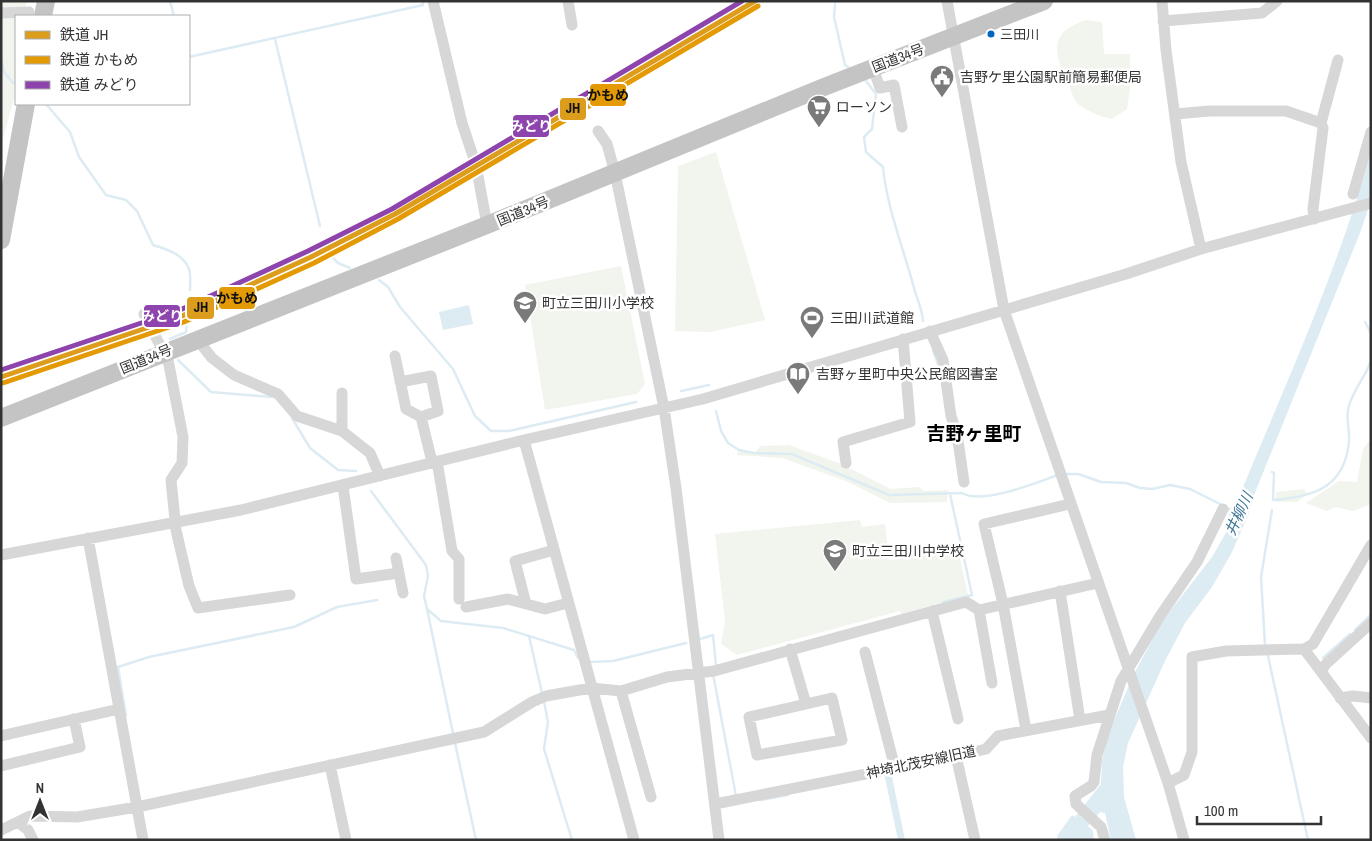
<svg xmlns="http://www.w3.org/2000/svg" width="1372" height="841" viewBox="0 0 1372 841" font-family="'Archivo Narrow','Noto Sans JP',sans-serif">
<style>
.green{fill:#f1f5ed}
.water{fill:#ddebf3}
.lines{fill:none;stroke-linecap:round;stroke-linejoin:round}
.stream{stroke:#ddebf3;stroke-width:2.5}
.minor{stroke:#d7d7d7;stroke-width:11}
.highway{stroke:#c4c4c4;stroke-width:18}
.rail-1-casing{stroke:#fff;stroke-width:9}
.rail-2-casing{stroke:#fff;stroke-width:9}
.rail-3-casing{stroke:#fff;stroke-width:9}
.rail-1{stroke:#dc9c1c;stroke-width:5}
.rail-2{stroke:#e39a05;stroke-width:5}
.rail-3{stroke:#8e44ad;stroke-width:5}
.bus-dot{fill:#0065bd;stroke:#fff;stroke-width:2}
.labels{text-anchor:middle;stroke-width:5;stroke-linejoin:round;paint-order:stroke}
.bus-label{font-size:13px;fill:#333;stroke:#fff;text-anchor:start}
.street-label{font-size:14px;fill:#333;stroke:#fff}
.poi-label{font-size:14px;fill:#333;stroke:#fff;text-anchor:start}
.water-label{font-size:15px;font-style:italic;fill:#3f7597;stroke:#fff}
.district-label{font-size:19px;font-weight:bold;fill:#000;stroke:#fff}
.line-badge{stroke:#fff;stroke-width:2}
.badge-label{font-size:14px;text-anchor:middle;font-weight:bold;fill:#fff}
.pale-badge-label{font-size:14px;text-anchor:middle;font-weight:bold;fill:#111}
</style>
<rect width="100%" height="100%" fill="#fff"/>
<path class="green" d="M 1,1 L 27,1 L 24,16 L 16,16 L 16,78 L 14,99 L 1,146 Z
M 1086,20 L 1102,22 L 1104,54 L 1130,54 L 1131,82 L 1127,109 L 1112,119 C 1104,118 1084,110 1078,104 C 1073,99 1071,89 1068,83 C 1053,52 1049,32 1086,20 Z
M 716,152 L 765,320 L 710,332 L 675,331 L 678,166 Z
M 621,266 L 645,384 L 637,394 L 545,410 L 525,285 Z
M 1371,439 L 1371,504 L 1353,511 L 1336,507 L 1327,511 L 1306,503 L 1339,481 L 1357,482 L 1363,449 Z
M 789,445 L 841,464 L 891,489 L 919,487 L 924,491 L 948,490 L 947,502 L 890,503 L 846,481 L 782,458 L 737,455 L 738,451 L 755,453 L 760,446 Z
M 1304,489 L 1307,494 L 1297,502 L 1276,502 L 1276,492 Z
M 860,520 L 862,527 L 885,524 L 889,560 L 958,550 L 968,595 L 901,614 L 900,611 L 737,655 L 721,644 L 725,621 L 715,534 Z"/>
<path class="water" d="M 1371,152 L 1371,201 L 1360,233 L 1252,500 L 1248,516 L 1231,554 L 1212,587 L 1185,623 L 1165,661 L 1128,743 L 1123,767 L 1124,797 L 1136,840 L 1111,840 L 1105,813 L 1100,812 L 1088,826 L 1093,831 L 1094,840 L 1058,840 L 1057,836 L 1072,815 L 1075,817 L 1101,784 L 1102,761 L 1107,737 L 1133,676 L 1161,623 L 1212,557 L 1227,531 L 1229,512 L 1227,510 L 1228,507 L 1231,508 L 1239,497 C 1286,383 1338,270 1371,152 Z
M 469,305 L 473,324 L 443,330 L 439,312 Z
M 891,772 L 905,840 L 898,840 L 884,773 Z"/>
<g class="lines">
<path class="stream" d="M 170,1 L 174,16
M 835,4 L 834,17 L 845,65 L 848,67
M 275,39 L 320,226
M 189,57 L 423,5 L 423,1
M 1,59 L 4,72 L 13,83
M 866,81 L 876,94 L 872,129 L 864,137 L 866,152 L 883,167 C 887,208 903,247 914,288 C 917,299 922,308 923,321
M 46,104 L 70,132 L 79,157 L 106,195 L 126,200 L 137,211 L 153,245 C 167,249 184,255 189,269 C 191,275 190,284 190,290
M 331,256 L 338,263 L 350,268
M 379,280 L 388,287 L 400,307 L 453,369 L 475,416 L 491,431 L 509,431 L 636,402
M 1365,322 L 1371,333
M 170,339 L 186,332 L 187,319
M 933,351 L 938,364
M 178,360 L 211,392 L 271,397
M 681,391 L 709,385
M 716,411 L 721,431 L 728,443 L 739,450 L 754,453 L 792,454 L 889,495 L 962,493 C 981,505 1036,483 1058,475
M 292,418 L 310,448 L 338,470 L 356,471
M 1272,472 L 1274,473 L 1273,500 C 1313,497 1345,488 1349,441 C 1350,431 1346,420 1348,410 C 1351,392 1365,378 1371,361
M 1064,474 L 1078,474 L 1101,482 L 1126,483 L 1140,488 L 1152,489 L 1170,485 L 1190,489 L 1222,505
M 371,491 L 426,565 L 428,576 L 424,596 L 427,609 L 441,621 L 503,628 L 574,650 L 578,658
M 943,602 L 972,595 L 950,494
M 427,609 L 453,733
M 1355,630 L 1371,615
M 529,636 L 542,693
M 700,639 L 713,635 L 716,666 L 719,665
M 1265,645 L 1261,577 L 1272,510
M 1268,656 L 1308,840
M 1323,658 L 1350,634
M 590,662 L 613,661 L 686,643
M 713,674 L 736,796
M 544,701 L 548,722 L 544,749 L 572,840
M 126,716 L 118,667 L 149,657 L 294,627 L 337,607 L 377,600
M 455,743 L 476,840
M 760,800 L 788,795"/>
<path class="minor" d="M 433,1 L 462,123 L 476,165 L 487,225
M 568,1 L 572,25
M 947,1 L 1004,310 L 1168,783 L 1184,840
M 1162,1 L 1166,50 L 1181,162 L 1201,249
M 1,13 L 29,12
M 1163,21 L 1262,13 L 1277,1
M 873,68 L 880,88 L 894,85 L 902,127
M 1175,114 L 1209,111 L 1286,111 L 1321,123 L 1323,128 L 1313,209 L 1314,219
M 1321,123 L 1338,60
M 598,131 L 607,144 L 615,173 L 664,408 L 676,488 L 719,840
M 1353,194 L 1371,132
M 144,314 L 146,318
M 930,331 L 943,360 L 951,416 L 957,434 L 964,482
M 153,332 L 168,360 L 183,437 L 182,463 L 171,480 L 176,530 L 189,586 L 198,608 L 290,595
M 197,339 L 212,358 L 234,375 L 278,394 L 297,416 L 342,431
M 395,356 L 406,409 L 421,417 L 432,462
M 400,382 L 431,376 L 438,411 L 421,417
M 342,393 L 342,431 L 370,453 L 380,476
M 524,440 L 634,840
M 437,461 L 452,551 L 459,559 L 459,599
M 846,463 L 843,442 L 910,422 L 903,339
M 343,486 L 356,579 L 399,573
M 88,538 L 143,840
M 1,555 L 241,510 L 524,440 L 703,399 L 1126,274 L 1201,249 L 1371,203
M 396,558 L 403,593
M 1060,591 L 1080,720
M 526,604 L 515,561 L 554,550
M 466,607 L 508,599 L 545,609 L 568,603
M 979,610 L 992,683
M 932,611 L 958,719
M 790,649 L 806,704 L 832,698 L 842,740 L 757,755 L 749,717 L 806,704
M 1304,649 L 1313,644 L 1371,545
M 865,652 L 895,768
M 1321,671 L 1326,664 L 1371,623
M 621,691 L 651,797
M 1340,698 L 1353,696 L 1371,698
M 1026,730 L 1003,604 L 984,524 L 1070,504
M 1,736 L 119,709
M 956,756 L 975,840
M 330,765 L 346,840
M 1,766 L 80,747 L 74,719
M 1168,783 L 1184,775 L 1192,752 L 1192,657 L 1226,651 L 1304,649 L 1371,738
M 715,804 L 956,756 L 986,749 L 998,736 L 1109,715
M 19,823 L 28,830 L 33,840
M 1,830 L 30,816 L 77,817 L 137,807 L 484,732 L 532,702 L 546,696 L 591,688 L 621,691 L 667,677 L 714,671 L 966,602 L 979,610 L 1098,583
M 1105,840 L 1101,827 L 1076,804 L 1075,796 L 1091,786 L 1094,782 L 1097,755 L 1121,681 L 1160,616 L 1197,562 L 1223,509"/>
<path class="highway" d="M 43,16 L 46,1
M 1,240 L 26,104
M 1,418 L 487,225 L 824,87 L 1044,1"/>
<defs>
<path id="rail-1" d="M 1,377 L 182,316 L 311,257 L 395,214 L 755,1"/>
<path id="rail-2" d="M 3,383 L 184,322 L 314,263 L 398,219 L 758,6"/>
<path id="rail-3" d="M 1,370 L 180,310 L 308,251 L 392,209 L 742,1"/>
</defs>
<use href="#rail-1" class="rail-1-casing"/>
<use href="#rail-2" class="rail-2-casing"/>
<use href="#rail-3" class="rail-3-casing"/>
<use href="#rail-1" class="rail-1"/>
<use href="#rail-2" class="rail-2"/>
<use href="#rail-3" class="rail-3"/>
</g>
<defs>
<symbol id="civic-pin" viewBox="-11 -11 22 30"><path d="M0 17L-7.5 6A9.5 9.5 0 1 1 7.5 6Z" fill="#7a7a7a" stroke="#fff"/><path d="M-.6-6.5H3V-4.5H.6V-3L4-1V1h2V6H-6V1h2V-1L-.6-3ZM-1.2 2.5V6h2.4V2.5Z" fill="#fff"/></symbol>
<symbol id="supermarket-pin" viewBox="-11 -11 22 30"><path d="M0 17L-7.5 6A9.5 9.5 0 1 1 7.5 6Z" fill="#7a7a7a" stroke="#fff"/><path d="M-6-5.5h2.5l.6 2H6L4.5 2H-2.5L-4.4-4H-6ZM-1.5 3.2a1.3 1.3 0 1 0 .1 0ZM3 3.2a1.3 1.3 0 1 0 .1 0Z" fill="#fff"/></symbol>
<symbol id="school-pin" viewBox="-11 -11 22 30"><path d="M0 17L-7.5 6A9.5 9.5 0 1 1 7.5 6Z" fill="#7a7a7a" stroke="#fff"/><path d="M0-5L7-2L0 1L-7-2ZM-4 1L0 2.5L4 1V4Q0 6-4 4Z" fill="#fff"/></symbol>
<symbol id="stadium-pin" viewBox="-11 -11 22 30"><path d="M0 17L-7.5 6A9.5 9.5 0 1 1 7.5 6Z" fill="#7a7a7a" stroke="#fff"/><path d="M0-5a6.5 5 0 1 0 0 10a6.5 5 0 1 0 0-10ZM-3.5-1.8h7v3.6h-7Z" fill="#fff"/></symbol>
<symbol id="library-pin" viewBox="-11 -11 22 30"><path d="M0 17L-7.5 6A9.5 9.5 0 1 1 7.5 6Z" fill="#7a7a7a" stroke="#fff"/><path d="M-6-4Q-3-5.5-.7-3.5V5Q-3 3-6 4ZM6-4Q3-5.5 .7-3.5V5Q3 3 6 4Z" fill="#fff"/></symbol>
</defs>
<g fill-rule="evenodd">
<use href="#civic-pin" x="928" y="63" width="28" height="38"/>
<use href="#supermarket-pin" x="805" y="93" width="28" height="38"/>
<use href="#school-pin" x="511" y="289" width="28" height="38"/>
<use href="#stadium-pin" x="798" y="304" width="28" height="38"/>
<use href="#library-pin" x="784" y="360" width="28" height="38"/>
<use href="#school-pin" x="821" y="537" width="28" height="38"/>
</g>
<circle class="bus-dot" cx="991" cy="34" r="4.5"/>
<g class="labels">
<g class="bus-label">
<text x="1000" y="39">三田川</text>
</g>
<g class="street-label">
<text transform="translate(898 58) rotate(-21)" y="5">国道34号</text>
<text transform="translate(523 211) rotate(-22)" y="5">国道34号</text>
<text transform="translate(146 359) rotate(-22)" y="5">国道34号</text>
<text transform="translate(921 762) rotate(-12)" y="5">神埼北茂安線旧道</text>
</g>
<g class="poi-label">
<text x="960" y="82">吉野ケ里公園駅前簡易郵便局</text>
<text x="836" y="112">ローソン</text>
<text x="542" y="308">町立三田川小学校</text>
<text x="830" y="323">三田川武道館</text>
<text x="816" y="379">吉野ヶ里町中央公民館図書室</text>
<text x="852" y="556">町立三田川中学校</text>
</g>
<g class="water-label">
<text transform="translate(1239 514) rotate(-65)" y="5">井柳川</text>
</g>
<g class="district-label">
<text x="974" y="440">吉野ヶ里町</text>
</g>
</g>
<g class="line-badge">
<rect x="589" y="83" width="38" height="24" rx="5" fill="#e39a05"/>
<rect x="559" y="97" width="28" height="24" rx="5" fill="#dc9c1c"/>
<rect x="512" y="114" width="38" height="24" rx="5" fill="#8e44ad"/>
<rect x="218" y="286" width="38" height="24" rx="5" fill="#e39a05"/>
<rect x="186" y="296" width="29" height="24" rx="5" fill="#dc9c1c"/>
<rect x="143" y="304" width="38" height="24" rx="5" fill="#8e44ad"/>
</g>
<g class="badge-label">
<text x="531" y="131">みどり</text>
<text x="162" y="321">みどり</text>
</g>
<g class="pale-badge-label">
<text x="608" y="100">かもめ</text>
<text x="573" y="113">JH</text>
<text x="237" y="303">かもめ</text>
<text x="201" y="312">JH</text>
</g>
<rect width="1372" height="841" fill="none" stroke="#333333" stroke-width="5"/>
<rect x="15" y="15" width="175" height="90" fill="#ffffff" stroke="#adadad"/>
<rect x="25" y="31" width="25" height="8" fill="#dc9c1c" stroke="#adadad"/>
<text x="60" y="40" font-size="15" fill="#333333">鉄道 JH</text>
<rect x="25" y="56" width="25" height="8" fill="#e39a05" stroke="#adadad"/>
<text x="60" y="65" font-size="15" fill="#333333">鉄道 かもめ</text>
<rect x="25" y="81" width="25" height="8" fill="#8e44ad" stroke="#adadad"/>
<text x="60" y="90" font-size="15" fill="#333333">鉄道 みどり</text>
<g transform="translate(40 801)" stroke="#ffffff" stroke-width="4" paint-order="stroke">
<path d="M0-4L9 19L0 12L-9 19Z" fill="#333333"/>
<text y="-8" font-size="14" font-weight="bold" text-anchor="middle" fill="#333333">N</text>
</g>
<path d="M1197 816v8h124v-8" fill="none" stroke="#333333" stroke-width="2.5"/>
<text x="1204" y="816" font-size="15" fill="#333333" stroke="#ffffff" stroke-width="4" paint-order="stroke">100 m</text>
</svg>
